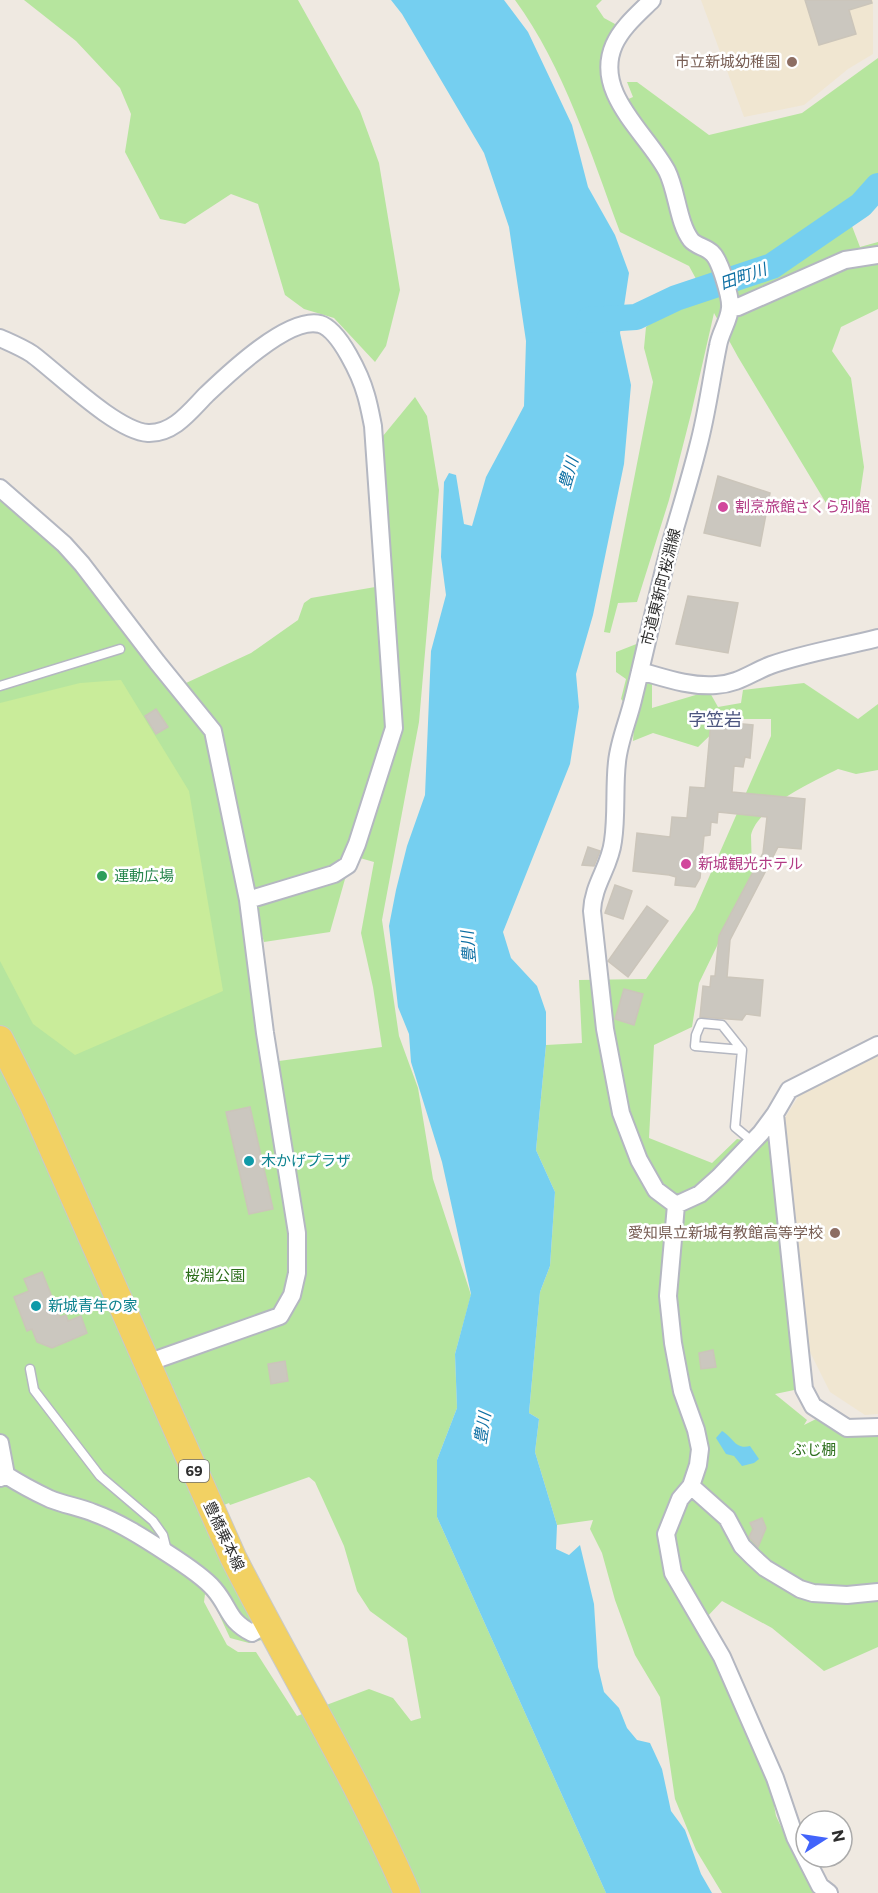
<svg xmlns="http://www.w3.org/2000/svg" width="878" height="1893" viewBox="0 0 878 1893" font-family="Commissioner,'Noto Sans JP',sans-serif">
<style>
.education{fill:#f0e6d1}
.green{fill:#b6e59e;fill-rule:evenodd}
.pitch{fill:#c9ec9a}
.water{fill:#75cff0}
.lines{fill:none;stroke-linecap:round;stroke-linejoin:round}
.river{stroke:#75cff0;stroke-width:26}
.building{fill:#cbc7bf;stroke:#cbc5ba;stroke-width:1.5}
.service-casing{stroke:#b4b7c1;stroke-width:11}
.minor-casing{stroke:#b4b7c1;stroke-width:20}
.primary-casing{stroke:#c9c9c9;stroke-width:28}
.service{stroke:#fff;stroke-width:8}
.minor{stroke:#fff;stroke-width:16}
.primary{stroke:#f2d163;stroke-width:26}
.education-dot{fill:#8d6e63;stroke:#fff;stroke-width:2}
.hotel-dot{fill:#d1479c;stroke:#fff;stroke-width:2}
.leisure-dot{fill:#2e9e5b;stroke:#fff;stroke-width:2}
.culture-dot{fill:#0f9aa8;stroke:#fff;stroke-width:2}
.labels{text-anchor:middle;stroke-width:5;stroke-linejoin:round;paint-order:stroke}
.shield{fill:#fff;stroke:#6d6d6d;stroke-width:1.5}
.shield-label{font-size:14px;font-weight:bold;fill:#2e2e2e}
.education-label{font-size:15px;fill:#785e54;stroke:#fff;text-anchor:end}
.hotel-label{font-size:15px;fill:#b23c85;stroke:#fff;text-anchor:start}
.street-label{font-size:15px;fill:#2e2e2e;stroke:#fff}
.leisure-label{font-size:15px;fill:#27864d;stroke:#fff;text-anchor:start}
.culture-label{font-size:15px;fill:#0d838f;stroke:#fff;text-anchor:start}
.park-label{font-size:15px;fill:#2c6e1b;stroke:#fff}
.water-label{font-size:16px;font-style:italic;fill:#0d6fa3;stroke:#fff}
.quarter-label{font-size:18px;fill:#4d5680;stroke:#fff}
</style>
<rect width="100%" height="100%" fill="#efe9e1"/>
<path class="education" d="M 701,0 L 873,0 L 873,54 L 848,69 L 804,105 L 744,117 Z
M 878,1053 L 878,1414 L 865,1415 L 830,1392 L 805,1342 L 781,1124 L 800,1094 Z"/>
<path class="green" d="M 24,0 L 298,0 L 360,111 L 379,163 L 400,290 L 386,346 L 375,362 L 334,318 L 304,309 L 285,295 L 258,204 L 231,194 L 185,224 L 160,219 L 125,152 L 131,114 L 120,88 L 76,41 Z
M 515,0 L 602,0 L 596,6 L 604,18 L 615,24 L 613,38 L 617,104 L 633,97 L 627,82 L 637,82 L 709,135 L 802,113 L 878,58 L 878,195 L 850,221 L 860,247 L 878,242 L 878,309 L 841,327 L 832,351 L 851,378 L 864,467 L 859,501 L 832,513 L 738,357 L 714,313 L 691,414 L 669,500 L 637,602 L 618,603 L 610,633 L 604,632 L 653,382 L 644,348 L 646,327 L 662,315 L 707,299 L 689,266 L 620,232 C 591,154 564,67 515,0 Z
M 415,397 L 427,416 L 439,490 L 419,722 L 382,920 L 399,1036 L 418,1088 L 433,1179 L 471,1295 L 455,1354 L 457,1408 L 437,1460 L 437,1517 L 606,1893 L 0,1893 L 0,500 L 60,549 L 173,689 L 251,653 L 298,620 L 304,603 L 311,598 L 387,585 L 378,442 ZM 358,845 L 352,859 L 336,876 L 258,896 L 253,905 L 264,942 L 330,932 L 345,879 L 360,858 L 374,862 L 361,933 L 373,987 L 382,1047 L 279,1061 L 280,1065 L 266,1067 L 249,965 L 241,895 L 334,872 L 346,863 L 354,846 ZM 309,1477 L 315,1482 L 344,1546 L 357,1591 L 370,1611 L 407,1638 L 421,1718 L 411,1721 L 393,1698 L 369,1689 L 297,1716 L 256,1652 L 238,1652 L 227,1645 L 204,1602 L 205,1594 L 212,1599 L 230,1638 L 249,1643 L 266,1639 L 201,1514 L 229,1503 L 230,1505 Z
M 639,643 L 652,668 L 652,708 L 709,691 L 718,707 L 741,703 L 743,690 L 804,683 L 858,719 L 878,704 L 878,770 L 856,774 L 838,769 C 813,782 758,806 751,835 L 752,874 L 699,983 L 692,1027 L 654,1045 L 649,1138 L 712,1163 L 737,1139 L 753,1142 L 774,1122 L 799,1389 L 775,1394 L 807,1420 L 804,1425 L 818,1418 L 878,1430 L 878,1647 L 824,1671 L 772,1628 L 722,1601 L 706,1618 L 770,1782 L 776,1816 L 798,1862 L 819,1893 L 722,1893 L 696,1850 L 675,1799 L 660,1697 L 635,1655 L 615,1600 L 602,1553 L 590,1529 L 593,1520 L 557,1525 L 535,1452 L 539,1419 L 529,1413 L 540,1292 L 550,1266 L 555,1192 L 536,1150 L 546,1045 L 582,1043 L 579,980 L 646,979 L 695,909 L 771,736 L 771,719 L 727,719 L 698,747 L 653,733 L 633,741 L 635,714 L 621,699 L 626,679 L 616,672 L 616,652 Z"/>
<path class="pitch" d="M 121,680 L 189,791 L 223,991 L 75,1055 L 33,1024 L 0,961 L 0,703 L 80,683 Z"/>
<path class="water" d="M 391,0 L 504,0 L 528,32 L 572,125 L 588,187 L 615,235 L 629,273 L 620,333 L 631,385 L 624,464 L 593,615 L 576,674 L 579,707 L 570,764 L 503,932 L 511,958 L 537,986 L 546,1012 L 546,1045 L 536,1150 L 555,1192 L 550,1266 L 540,1292 L 529,1413 L 539,1419 L 535,1452 L 557,1525 L 556,1549 L 569,1555 L 580,1545 L 594,1604 L 598,1667 L 604,1692 L 619,1708 L 627,1728 L 637,1740 L 650,1743 L 662,1769 L 671,1811 L 685,1830 L 701,1874 L 712,1893 L 606,1893 L 437,1517 L 437,1460 L 457,1408 L 455,1354 L 471,1294 L 442,1162 L 411,1062 L 409,1034 L 398,1007 L 389,926 L 396,890 L 407,846 L 425,795 L 431,651 L 446,595 L 441,557 L 444,482 L 449,473 L 456,475 L 464,524 L 472,526 L 486,477 L 524,406 L 526,341 L 509,227 L 484,153 L 402,14 Z
M 722,1431 C 733,1437 735,1450 750,1446 L 759,1459 L 754,1463 L 742,1466 L 734,1456 L 726,1454 L 716,1438 Z"/>
<g class="lines">
<path class="river" d="M 589,320 L 636,317 L 676,298 L 772,266 L 861,205 L 878,186"/>
</g>
<path class="building" d="M 805,0 L 871,0 L 872,3 L 849,10 L 856,34 L 819,45 Z
M 718,476 L 770,493 L 760,546 L 704,533 Z
M 688,596 L 738,603 L 728,653 L 676,644 Z
M 156,709 L 168,727 L 156,734 L 145,716 Z
M 711,721 L 753,725 L 750,758 L 745,757 L 743,767 L 734,766 L 732,792 L 805,799 L 801,849 L 778,847 L 730,940 L 727,977 L 763,980 L 760,1016 L 746,1014 L 742,1020 L 700,1017 L 703,986 L 710,987 L 711,976 L 715,976 L 719,936 L 763,853 L 767,817 L 718,812 L 717,823 L 711,822 L 710,835 L 704,836 L 700,878 L 695,887 L 675,885 L 676,877 L 669,875 L 633,871 L 637,833 L 670,837 L 672,817 L 687,818 L 690,787 L 705,788 Z
M 588,847 L 600,851 L 594,866 L 582,865 Z
M 615,885 L 632,891 L 623,919 L 605,913 Z
M 647,906 L 668,921 L 628,977 L 608,961 Z
M 624,989 L 643,994 L 634,1025 L 615,1019 Z
M 250,1107 L 273,1209 L 249,1214 L 226,1112 Z
M 42,1272 L 60,1317 L 66,1315 L 68,1321 L 81,1316 L 87,1333 L 52,1348 L 37,1342 L 32,1329 L 27,1331 L 14,1297 L 29,1291 L 24,1279 Z
M 713,1350 L 716,1367 L 701,1369 L 699,1353 Z
M 285,1361 L 288,1381 L 271,1384 L 268,1364 Z
M 762,1518 L 766,1528 L 758,1547 L 749,1537 L 753,1529 L 750,1523 Z"/>
<g class="lines">
<defs>
<path id="service" d="M 0,686 L 120,649
M 742,1050 L 695,1046 L 696,1035 L 701,1023 L 722,1025 L 742,1050 L 735,1127 L 753,1142
M 30,1369 L 34,1390 L 100,1476 L 153,1521 L 163,1535 L 167,1551"/>
<path id="minor" d="M 652,0 C 639,13 622,27 614,45 C 593,93 647,133 667,171 C 677,191 678,223 691,240 C 696,246 706,247 712,253 C 720,260 731,297 730,308 C 729,321 720,333 718,346 C 711,380 707,414 698,447 C 690,479 680,511 671,542 C 657,595 646,648 633,700 C 628,721 619,741 617,762 C 614,788 617,815 613,841 C 610,867 593,884 592,911 L 605,1029 L 621,1113 L 639,1160 L 656,1190 L 676,1205
M 730,308 L 738,307 L 845,260 L 878,255
M 0,338 C 11,343 23,348 32,354 C 59,374 116,431 148,433 C 174,434 191,410 207,394 C 229,373 289,316 320,324 C 340,330 361,377 366,395 C 369,405 371,416 373,426 L 394,728 L 357,844 L 348,865 L 334,874 L 248,900
M 0,488 L 64,544 L 82,564 L 157,662 L 213,731 L 248,900 L 265,1033 L 297,1233 L 297,1273 L 292,1295 L 280,1316 L 147,1363
M 640,671 C 665,678 690,687 716,685 C 738,684 752,672 771,665 C 805,653 843,647 878,638
M 775,1114 L 804,1389 L 813,1406 L 847,1428 L 878,1427
M 676,1205 L 668,1296 L 673,1343 L 682,1391 L 696,1430 L 700,1449 L 698,1465 L 691,1486 L 680,1499 L 666,1534 L 673,1573 L 722,1657 L 775,1778 L 795,1837 L 820,1886 L 829,1893
M 676,1205 L 700,1194 L 719,1177 L 761,1133 L 775,1114 L 789,1090 L 878,1045
M 0,1443 L 6,1475
M 0,1478 L 6,1475 C 20,1484 35,1492 50,1499 C 65,1505 80,1507 94,1513 C 119,1522 144,1538 167,1553 C 181,1562 204,1577 214,1589 C 231,1609 227,1620 252,1633 L 267,1624
M 691,1486 L 727,1518 L 742,1546 L 753,1557 L 765,1568 L 800,1589 L 813,1593 L 847,1595 L 878,1592"/>
<path id="primary" d="M 0,1039 L 33,1105 L 233,1557 C 290,1670 357,1777 407,1893"/>
</defs>
<use href="#service" class="service-casing"/>
<use href="#minor" class="minor-casing"/>
<use href="#primary" class="primary-casing"/>
<use href="#service" class="service"/>
<use href="#minor" class="minor"/>
<use href="#primary" class="primary"/>
</g>
<g class="education-dot">
<circle cx="792" cy="62" r="6"/>
<circle cx="835" cy="1233" r="6"/>
</g>
<g class="hotel-dot">
<circle cx="723" cy="507" r="6"/>
<circle cx="686" cy="864" r="6"/>
</g>
<circle class="leisure-dot" cx="102" cy="876" r="6"/>
<g class="culture-dot">
<circle cx="249" cy="1161" r="6"/>
<circle cx="36" cy="1306" r="6"/>
</g>
<g class="labels">
<rect class="shield" x="179" y="1460" width="30" height="22" rx="4.5"/>
<g class="shield-label">
<text x="194" y="1476">69</text>
</g>
<g class="education-label">
<text x="780" y="67">市立新城幼稚園</text>
<text x="823" y="1238">愛知県立新城有教館高等学校</text>
</g>
<g class="hotel-label">
<text x="735" y="512">割烹旅館さくら別館</text>
<text x="698" y="869">新城観光ホテル</text>
</g>
<g class="street-label">
<text transform="translate(661 587) rotate(-76)" y="5">市道東新町桜淵線</text>
<text transform="translate(224 1536) rotate(65)" y="5">豊橋乗本線</text>
</g>
<g class="leisure-label">
<text x="114" y="881">運動広場</text>
</g>
<g class="culture-label">
<text x="261" y="1166">木かげプラザ</text>
<text x="48" y="1311">新城青年の家</text>
</g>
<g class="park-label">
<text x="215" y="1281">桜淵公園</text>
<text x="814" y="1455">ぶじ棚</text>
</g>
<g class="water-label">
<text transform="translate(743 276) rotate(-19)" y="6">田町川</text>
<text transform="translate(568 473) rotate(-74)" y="6">豊川</text>
<text transform="translate(468 947) rotate(-95)" y="6">豊川</text>
<text transform="translate(482 1428) rotate(-81)" y="6">豊川</text>
</g>
<g class="quarter-label">
<text x="715" y="726">字笠岩</text>
</g>
</g>
<g transform="translate(824 1839) rotate(78)"><circle r="28" fill="#ffffff" stroke="#ababab" stroke-width="1.5"/>
<path d="M0-4.5L10 22L0 15L-10 22Z" fill="#4264fb"/>
<text y="-9" font-size="16" font-weight="bold" text-anchor="middle" fill="#2e2e2e">N</text>
</g>
</svg>
